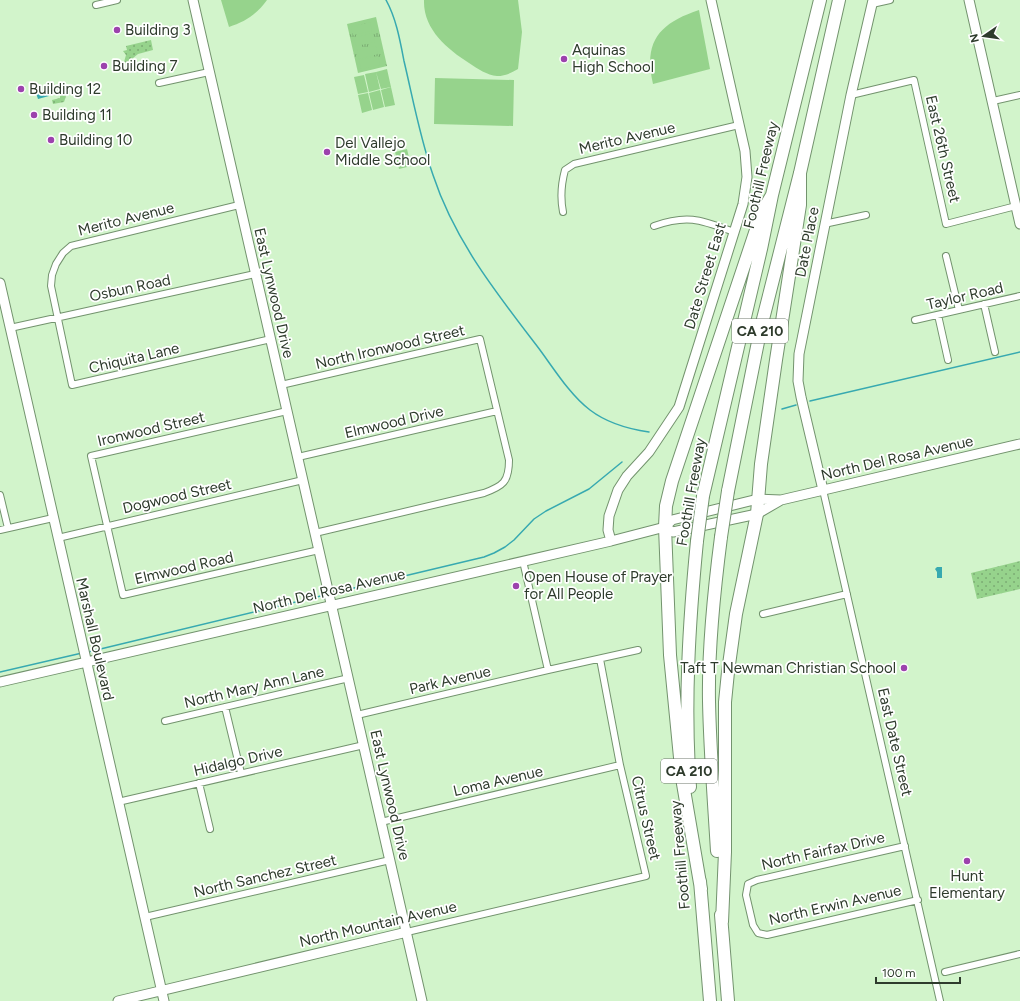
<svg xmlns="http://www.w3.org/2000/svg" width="1020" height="1001" viewBox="0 0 1020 1001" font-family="Figtree,sans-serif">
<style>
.grass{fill:url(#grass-dots)}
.park{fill:url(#park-tufts)}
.pitch{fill:#96d38c}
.water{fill:#37a9b0}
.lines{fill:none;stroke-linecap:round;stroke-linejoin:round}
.stream{stroke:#37a9b0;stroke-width:1.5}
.street-casing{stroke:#73936e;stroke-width:8}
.secondary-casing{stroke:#73936e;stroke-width:11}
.highway-casing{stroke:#73936e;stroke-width:14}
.street{stroke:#fff;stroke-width:6}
.secondary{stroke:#fff;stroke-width:9}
.highway{stroke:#fff;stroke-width:12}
.highway-bridge-casing{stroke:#73936e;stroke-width:14;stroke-linecap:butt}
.highway-bridge{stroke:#fff;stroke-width:12}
.poi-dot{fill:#9c42ad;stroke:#fff;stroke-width:1.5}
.labels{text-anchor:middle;stroke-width:3.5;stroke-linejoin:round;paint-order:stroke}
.shield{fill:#fff;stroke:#6d766b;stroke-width:1}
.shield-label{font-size:14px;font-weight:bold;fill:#2e3b2c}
.poi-label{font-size:15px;fill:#2e3b2c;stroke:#fff;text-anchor:start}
.street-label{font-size:15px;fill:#2e3b2c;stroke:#fff}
</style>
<defs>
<pattern id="grass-dots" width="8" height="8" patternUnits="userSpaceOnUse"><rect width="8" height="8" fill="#96d38c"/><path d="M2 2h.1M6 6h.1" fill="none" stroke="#7bac73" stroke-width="1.8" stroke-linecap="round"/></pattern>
<pattern id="park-tufts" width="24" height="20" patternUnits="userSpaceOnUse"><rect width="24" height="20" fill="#96d38c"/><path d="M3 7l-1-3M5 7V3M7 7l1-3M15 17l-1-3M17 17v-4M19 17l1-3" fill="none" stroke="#7bac73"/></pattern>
</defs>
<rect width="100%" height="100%" fill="#d2f4cb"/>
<path class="grass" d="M 151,40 L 153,50 L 138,54 L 127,63 L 124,62 L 126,55 L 123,51 L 127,50 L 126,46 Z
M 60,91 L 66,96 L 64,102 L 53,104 L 52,100 L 60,98 Z
M 1020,561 L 1020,589 L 977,599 L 971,573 Z"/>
<path class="park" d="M 376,17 L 387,66 L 358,73 L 347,24 Z"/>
<path class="pitch" d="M 221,0 L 267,0 C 257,14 245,22 229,27 Z
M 424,0 L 518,0 L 522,32 L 518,69 C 511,73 505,76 497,76 C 487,75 478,69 469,63 C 447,49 423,29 424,0 Z
M 699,10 L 710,69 L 653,84 C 643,41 660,23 699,10 Z
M 370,22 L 372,31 L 353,35 L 351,27 Z
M 373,33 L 375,42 L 356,46 L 354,38 Z
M 376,46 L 378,54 L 359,59 L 357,50 Z
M 378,56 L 380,65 L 361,69 L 359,60 Z
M 387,69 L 391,87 L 381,89 L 376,72 Z
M 376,72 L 380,89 L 369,92 L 365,74 Z
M 364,75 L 368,92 L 358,94 L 354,77 Z
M 435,78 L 514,80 L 513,126 L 434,124 Z
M 391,87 L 395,105 L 385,107 L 381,90 Z
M 380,90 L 384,107 L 373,110 L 369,93 Z
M 368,93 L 372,110 L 362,113 L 358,95 Z
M 407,149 L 411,166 L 399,169 L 395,152 Z"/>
<path class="water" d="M 48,90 L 49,96 L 38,99 L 36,93 Z
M 937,567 L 942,567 L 942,578 L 937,578 L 937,572 L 935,569 Z"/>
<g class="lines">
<path class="stream" d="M 386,0 C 396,18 400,40 404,61 C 413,99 420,138 433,175 C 455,242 498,295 540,350 C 554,369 571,396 590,410 C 607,423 628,429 649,432
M 810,401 L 1020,352
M 782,409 L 796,405
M 333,593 L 484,557 L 494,553 L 505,547 L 514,540 L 534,519 L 546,511 L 589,489 L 622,462
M 88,652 L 325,595
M 0,672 L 82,653"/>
<defs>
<path id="street" d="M 872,4 L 890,0
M 96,5 L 117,0
M 159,83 L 209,72
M 851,95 L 914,80 L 946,224 L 1016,206
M 993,101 L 1020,95
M 239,205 L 71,246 L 63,253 L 56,264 L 52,275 L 51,286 L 72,385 L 271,339
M 563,212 C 560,197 561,185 565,170 L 574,164 L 739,125
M 824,224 L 866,215
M 654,226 C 688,214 701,220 734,232
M 946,256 L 959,310
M 984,304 L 995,352
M 938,315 L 948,360
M 915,320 L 1020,296
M 10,328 L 255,274
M 281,385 L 480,339 L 509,460 C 509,482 503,486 484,493 L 315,533
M 287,411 L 91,456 L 123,595 L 319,550
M 298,457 L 497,411
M 823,490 L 940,1001
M 0,495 L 8,528
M 0,530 L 53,518
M 58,538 L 303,480
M 523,561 L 548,670
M 763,614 L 847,594
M 225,707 L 241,773
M 357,715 L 548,670 L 638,650
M 165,721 L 349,678
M 199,783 L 210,829
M 118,802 L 364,745
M 381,822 L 620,765
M 905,846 L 757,880 L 748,884 L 746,895 L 753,925 L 758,933 L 767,935 L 918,900
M 145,917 L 390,860
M 407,932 L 646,876 L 620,765 L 600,659
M 945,972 L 1020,954"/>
<path id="secondary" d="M 193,0 L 422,1001
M 969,0 L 1020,224
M 0,283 L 164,1001
M 823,490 L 801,397 L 798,381 L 799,354 L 851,95 L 873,0
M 665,527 L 673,532 L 757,514 L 781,500
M 611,541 L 608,530 L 609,516 L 618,490 L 627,476 L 649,452 L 679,407 L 743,204 L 747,177 L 745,151 L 711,0
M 0,682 L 611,541 L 665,527 L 672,520 L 758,499 L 781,500 L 1020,444
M 118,1001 L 407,932"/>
<path id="highway" d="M 728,491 L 761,327 L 800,173 L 839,0
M 703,496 L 761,249 L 772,195 L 820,0
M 690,787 C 684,705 689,623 697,541
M 717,851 C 714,801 710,751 709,701 C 708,646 714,591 721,537
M 700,881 L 710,1001
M 701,889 L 682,778 L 670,655 L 665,527 L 666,506 L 672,481 L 762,212 L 772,195
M 721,915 L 728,1001
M 722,922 L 725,852 L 725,702 L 728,672 L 736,614 L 757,514 L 761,464 L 776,360 L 800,205 L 800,173"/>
</defs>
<use href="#street" class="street-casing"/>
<use href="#secondary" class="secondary-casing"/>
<use href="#highway" class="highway-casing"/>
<use href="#street" class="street"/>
<use href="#secondary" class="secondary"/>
<use href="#highway" class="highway"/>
<defs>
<path id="highway-bridge" d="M 721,537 L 728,491
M 697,541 L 703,496"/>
</defs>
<use href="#highway-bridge" class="highway-bridge-casing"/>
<use href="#highway-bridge" class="highway-bridge"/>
</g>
<g class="poi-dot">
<circle cx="117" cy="30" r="4"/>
<circle cx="564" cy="59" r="4"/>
<circle cx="104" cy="66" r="4"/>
<circle cx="21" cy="89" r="4"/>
<circle cx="34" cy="115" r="4"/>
<circle cx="51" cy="140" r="4"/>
<circle cx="327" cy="152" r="4"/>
<circle cx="516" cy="586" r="4"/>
<circle cx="904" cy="668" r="4"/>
<circle cx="967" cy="861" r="4"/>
</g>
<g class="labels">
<g class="shield">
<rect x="732" y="319" width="56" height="24" rx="3"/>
<rect x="661" y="759" width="56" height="24" rx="3"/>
</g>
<g class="shield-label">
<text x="760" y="336">CA 210</text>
<text x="689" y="776">CA 210</text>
</g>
<g class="poi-label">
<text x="125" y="35">Building 3</text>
<text x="572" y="55">Aquinas<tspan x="572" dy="17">High School</tspan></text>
<text x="112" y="71">Building 7</text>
<text x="29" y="94">Building 12</text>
<text x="42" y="120">Building 11</text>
<text x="59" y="145">Building 10</text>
<text x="335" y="148">Del Vallejo<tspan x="335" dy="17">Middle School</tspan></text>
<text x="524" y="582">Open House of Prayer<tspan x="524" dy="17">for All People</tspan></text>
<text x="896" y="673" text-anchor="end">Taft T Newman Christian School</text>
<text x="967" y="881" text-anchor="middle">Hunt<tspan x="967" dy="17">Elementary</tspan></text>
</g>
<g class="street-label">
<text transform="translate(627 138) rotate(-13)" y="5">Merito Avenue</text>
<text transform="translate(943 149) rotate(77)" y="5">East 26th Street</text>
<text transform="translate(761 175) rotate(-77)" y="5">Foothill Freeway</text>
<text transform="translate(126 219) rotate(-14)" y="5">Merito Avenue</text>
<text transform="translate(807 242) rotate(-79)" y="5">Date Place</text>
<text transform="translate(705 276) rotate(-73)" y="5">Date Street East</text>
<text transform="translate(130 288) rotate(-12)" y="5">Osbun Road</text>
<text transform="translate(274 293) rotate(77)" y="5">East Lynwood Drive</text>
<text transform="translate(965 296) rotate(-13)" y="5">Taylor Road</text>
<text transform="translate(390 347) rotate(-13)" y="5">North Ironwood Street</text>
<text transform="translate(134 358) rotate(-13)" y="5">Chiquita Lane</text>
<text transform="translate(394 422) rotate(-13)" y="5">Elmwood Drive</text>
<text transform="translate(151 429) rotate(-13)" y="5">Ironwood Street</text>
<text transform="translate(897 458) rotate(-13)" y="5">North Del Rosa Avenue</text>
<text transform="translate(691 492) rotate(-80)" y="5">Foothill Freeway</text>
<text transform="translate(177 496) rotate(-13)" y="5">Dogwood Street</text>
<text transform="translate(184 568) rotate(-13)" y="5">Elmwood Road</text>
<text transform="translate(329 591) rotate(-13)" y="5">North Del Rosa Avenue</text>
<text transform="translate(95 639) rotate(77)" y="5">Marshall Boulevard</text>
<text transform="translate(450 680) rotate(-13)" y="5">Park Avenue</text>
<text transform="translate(254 687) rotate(-13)" y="5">North Mary Ann Lane</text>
<text transform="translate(895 742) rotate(77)" y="5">East Date Street</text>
<text transform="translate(238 761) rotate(-13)" y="5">Hidalgo Drive</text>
<text transform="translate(498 781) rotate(-13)" y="5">Loma Avenue</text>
<text transform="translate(390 795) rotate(77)" y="5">East Lynwood Drive</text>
<text transform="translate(646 818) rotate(77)" y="5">Citrus Street</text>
<text transform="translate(823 851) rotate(-13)" y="5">North Fairfax Drive</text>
<text transform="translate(680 855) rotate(-95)" y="5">Foothill Freeway</text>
<text transform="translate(265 876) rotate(-13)" y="5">North Sanchez Street</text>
<text transform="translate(835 905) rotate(-13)" y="5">North Erwin Avenue</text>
<text transform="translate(378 924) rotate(-13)" y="5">North Mountain Avenue</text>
</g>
</g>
<g transform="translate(984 36) rotate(257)" stroke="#ffffff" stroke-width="3" paint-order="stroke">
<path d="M0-3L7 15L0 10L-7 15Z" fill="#2e3b2c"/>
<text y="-6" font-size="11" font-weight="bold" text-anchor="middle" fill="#2e3b2c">N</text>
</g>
<path d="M876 977v6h84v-6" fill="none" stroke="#2e3b2c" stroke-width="2"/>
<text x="882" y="977" font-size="12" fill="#2e3b2c" stroke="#ffffff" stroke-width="3" paint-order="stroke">100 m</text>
</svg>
